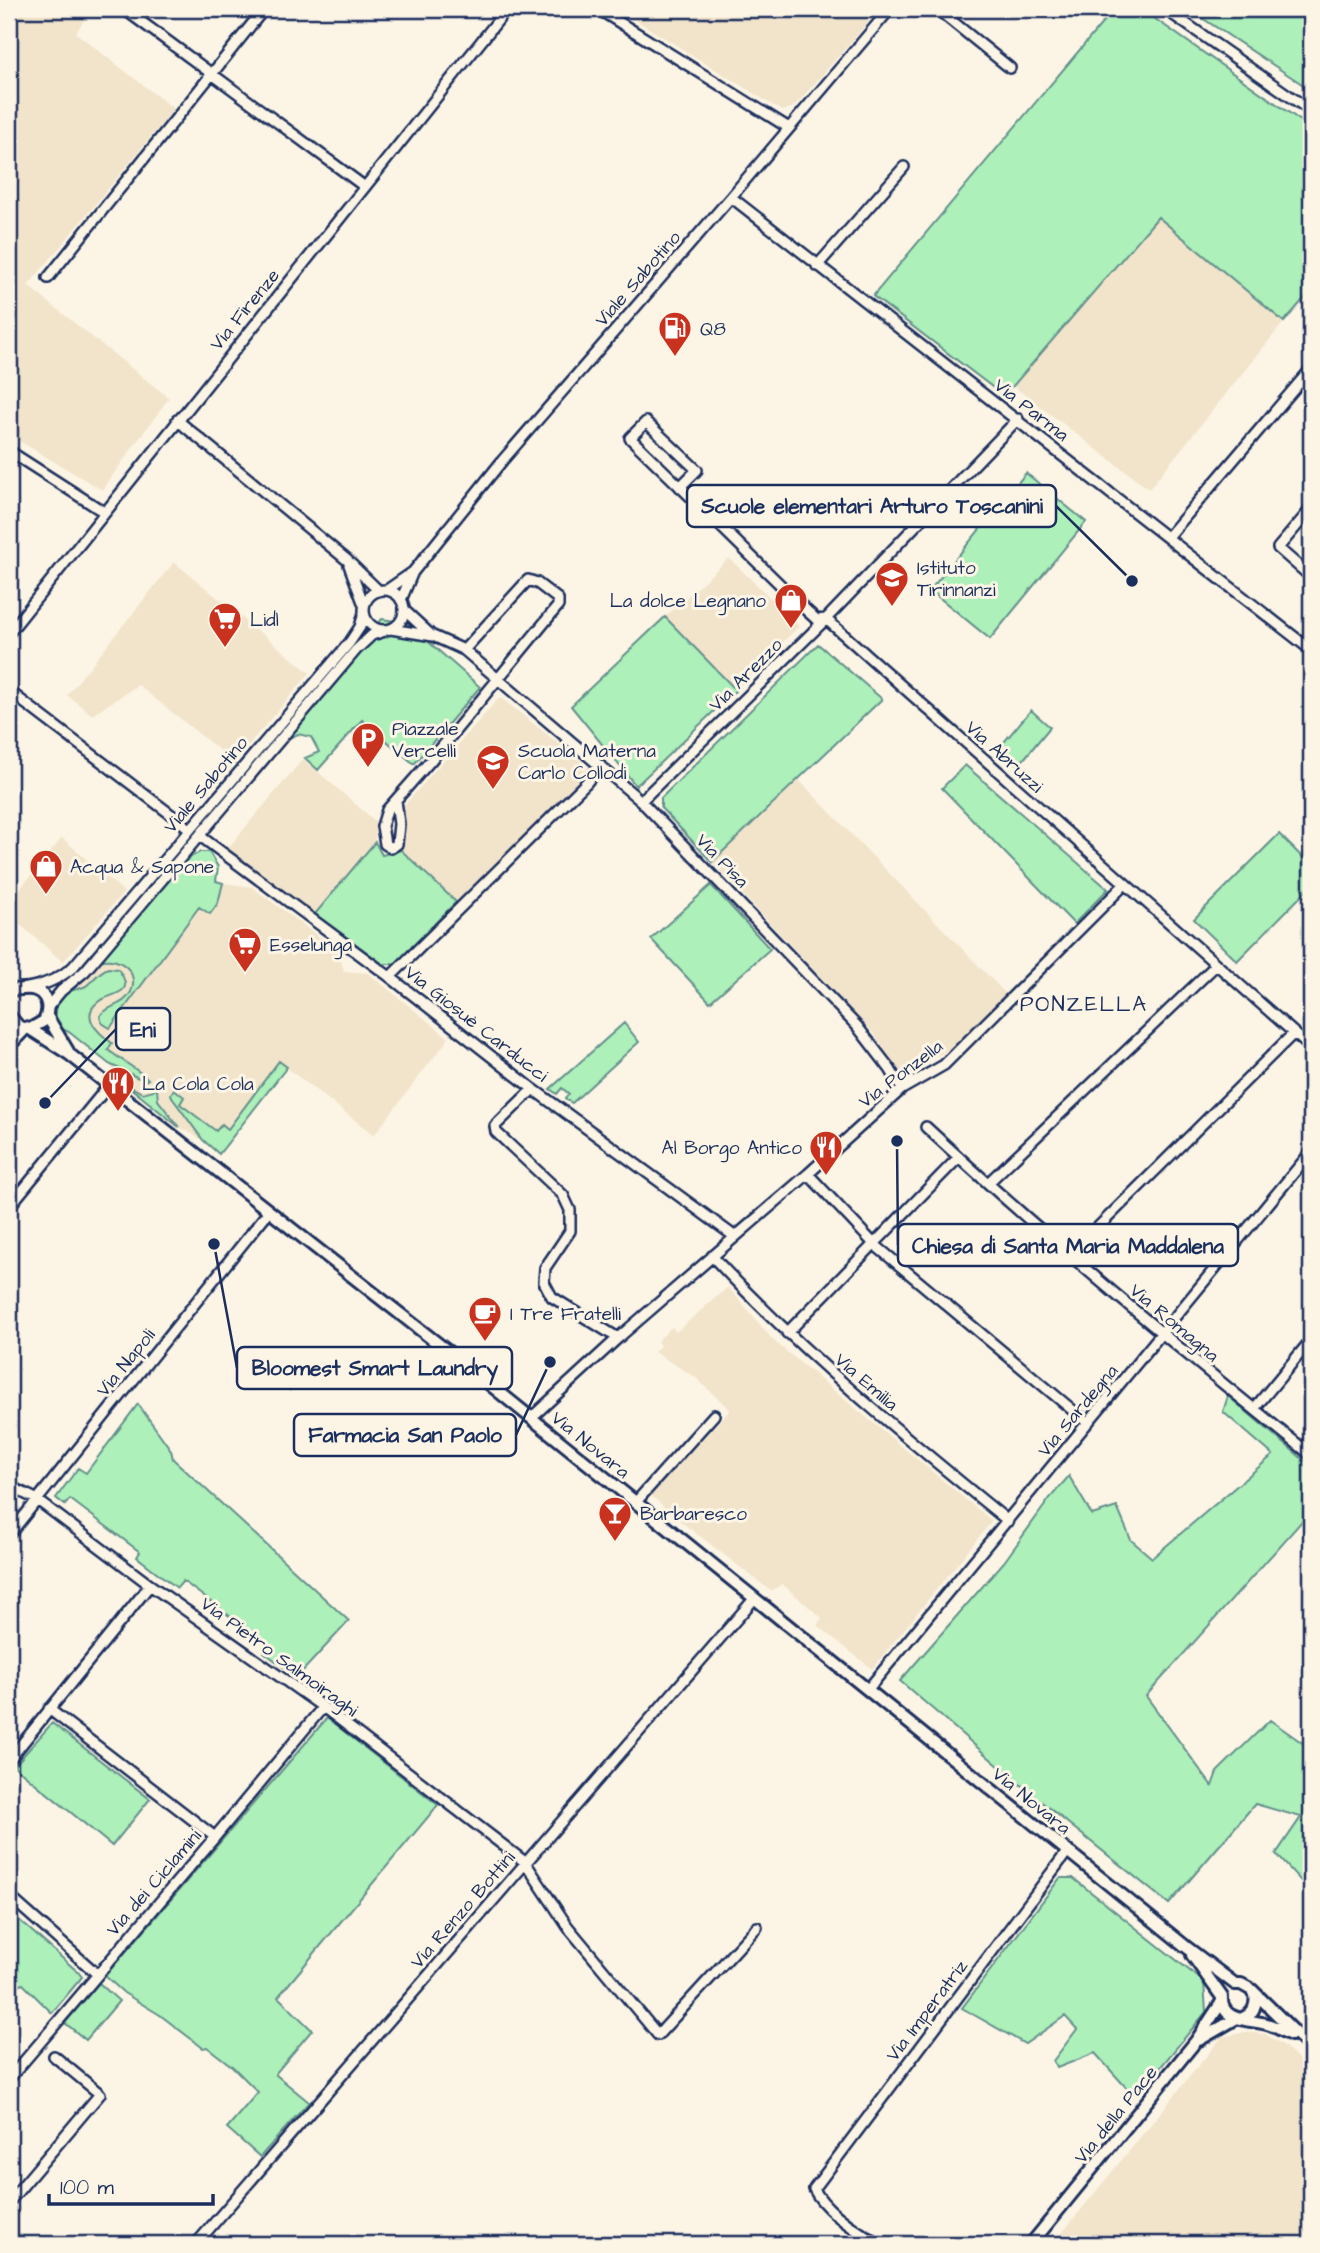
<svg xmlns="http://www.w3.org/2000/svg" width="1320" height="2253" viewBox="0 0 1320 2253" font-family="'Architects Daughter',sans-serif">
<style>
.built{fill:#f2e4cb}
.green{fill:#adf0ba;stroke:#64908c;stroke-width:2}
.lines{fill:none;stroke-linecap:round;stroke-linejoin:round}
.minor-casing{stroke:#1b2f5e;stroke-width:14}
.tertiary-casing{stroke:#1b2f5e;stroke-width:16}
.minor{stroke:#fcf5e5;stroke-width:9}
.tertiary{stroke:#fcf5e5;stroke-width:10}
.labels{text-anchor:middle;stroke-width:6;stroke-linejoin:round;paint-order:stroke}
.street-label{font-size:19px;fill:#1b2f5e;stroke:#fcf5e5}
.poi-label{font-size:19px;fill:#1b2f5e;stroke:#fcf5e5;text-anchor:start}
.neighbourhood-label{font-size:21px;letter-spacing:2px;fill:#1b2f5e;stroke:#fcf5e5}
.leader{fill:none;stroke:#1b2f5e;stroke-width:2.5}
.callout-dot{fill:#1b2f5e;stroke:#fcf5e5;stroke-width:2.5}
.callout{fill:#fcf5e5;stroke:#1b2f5e;stroke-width:2.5}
.callout-label{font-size:21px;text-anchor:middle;font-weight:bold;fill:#1b2f5e}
</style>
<rect width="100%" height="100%" fill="#fcf5e5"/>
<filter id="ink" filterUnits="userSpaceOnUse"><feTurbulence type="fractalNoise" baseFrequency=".0143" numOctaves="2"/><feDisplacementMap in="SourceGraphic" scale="14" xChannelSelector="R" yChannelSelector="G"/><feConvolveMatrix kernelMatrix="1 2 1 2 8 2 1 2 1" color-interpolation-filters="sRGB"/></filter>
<g filter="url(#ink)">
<path class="built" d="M 9,9 L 91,9 L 76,33 L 174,109 L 28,286 L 169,398 L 102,490 L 9,435 Z
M 624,9 L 880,9 L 794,107 L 782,111 L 624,13 Z
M 1158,217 L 1284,322 L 1149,489 L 1013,386 Z
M 729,558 L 799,626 L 736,690 L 665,617 Z
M 174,562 L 310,673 L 234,762 L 138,685 L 92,715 L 67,695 Z
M 501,698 L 587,766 L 587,773 L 456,902 L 401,850 L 405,840 L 401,809 L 498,699 Z
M 303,759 L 375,821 L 375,842 L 315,914 L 227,849 Z
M 799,780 L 1006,994 L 965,1040 L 905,1074 L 897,1070 L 875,1035 L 712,862 Z
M 62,838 L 124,892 L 63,962 L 9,915 L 9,902 Z
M 200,852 L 209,852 L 218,867 L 216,882 L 252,887 L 338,951 L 344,971 L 368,973 L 449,1038 L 374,1135 L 287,1068 L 219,1154 L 203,1140 L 179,1127 L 123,1082 L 109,1064 L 69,1032 L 58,1027 L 55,1018 L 56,1008 L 61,997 L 70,991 L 100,961 L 184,861 Z
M 728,1287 L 774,1341 L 992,1521 L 872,1669 L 817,1625 L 822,1618 L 782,1584 L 771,1591 L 684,1524 L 650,1495 L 730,1410 L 695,1377 L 654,1352 L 660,1346 L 657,1341 L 672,1327 L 676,1332 Z
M 1245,2032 L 1265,2034 L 1283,2045 L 1311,2070 L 1311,2244 L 1053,2244 L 1222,2037 Z"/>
<path class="green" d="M 1114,9 L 1141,9 L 1311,128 L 1311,291 L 1284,322 L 1158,217 L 1013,386 L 1000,393 L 873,296 Z
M 1189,9 L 1311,9 L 1311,90 L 1190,10 Z
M 1026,473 L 1086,522 L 990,639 L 930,590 Z
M 665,617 L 736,690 L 636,786 L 571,706 Z
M 382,619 L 407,623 L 480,687 L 414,764 L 362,720 L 318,770 L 305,758 L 319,752 L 311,737 L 298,734 L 289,738 L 284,733 Z
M 818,644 L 882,699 L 712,862 L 661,808 L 661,798 Z
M 1031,710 L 1050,727 L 1019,765 L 999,748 Z
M 965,765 L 1108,889 L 1074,924 L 942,788 Z
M 1279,834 L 1311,866 L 1311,886 L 1237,961 L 1194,919 Z
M 375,842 L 382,855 L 401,850 L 456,902 L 395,964 L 383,964 L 315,914 Z
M 200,852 L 209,852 L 218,867 L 216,881 L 223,883 L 218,903 L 210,914 L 199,907 L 110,1028 L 102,1023 L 100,1016 C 108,1005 124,1006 131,992 C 140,972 119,955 100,961 L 184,861 Z
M 711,885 L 770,949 L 710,1002 L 651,939 Z
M 108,968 L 118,969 C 138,996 111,992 98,1002 C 79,1017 100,1034 112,1043 L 108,1050 L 145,1076 L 148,1079 L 145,1081 L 109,1064 L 69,1032 L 58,1027 C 54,1014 55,998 69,992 C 74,989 80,989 86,986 C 94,980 98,972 108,968 Z
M 624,1023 L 639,1042 L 572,1103 L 565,1099 L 569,1094 L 562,1088 L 557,1094 L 550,1089 Z
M 279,1061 L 287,1067 L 219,1154 L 203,1140 L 173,1099 L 171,1094 L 174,1089 L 184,1097 L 180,1104 L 216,1131 L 222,1124 L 228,1129 Z
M 123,1082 L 142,1093 L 157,1089 L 158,1100 L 179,1127 Z
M 272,1351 L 302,1375 L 290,1390 L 260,1365 Z
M 1228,1396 L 1311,1466 L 1311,1511 L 1146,1696 L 1212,1786 L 1217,1772 L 1270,1720 L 1311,1749 L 1311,1892 L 1276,1854 L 1301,1817 L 1255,1804 L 1169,1904 L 1029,1792 L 900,1681 L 1004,1562 L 1050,1498 L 1069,1476 L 1092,1515 L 1117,1507 L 1131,1540 L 1152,1558 L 1273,1455 L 1223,1412 Z
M 138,1404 L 171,1450 L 173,1459 L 349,1621 L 300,1674 L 294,1675 L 264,1652 L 268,1645 L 183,1581 L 177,1588 L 137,1557 L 140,1552 L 70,1499 L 65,1505 L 56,1498 L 78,1468 L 86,1473 Z
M 327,1718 L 438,1805 L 278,1997 L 312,2030 L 275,2074 L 309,2102 L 260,2157 L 227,2128 L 258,2092 L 233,2067 L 207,2047 L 203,2048 L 160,2015 L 124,1993 L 105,1976 Z
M 52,1723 L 150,1799 L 112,1846 L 14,1766 Z
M 1060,1878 L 1073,1878 L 1204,1982 L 1206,2012 L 1145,2086 L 1141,2083 L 1132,2094 L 1095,2053 L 1057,2068 L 1053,2061 L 1077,2029 L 1065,2016 L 1025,2044 L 962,2008 Z
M 9,1911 L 78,1972 L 82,1977 L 52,2013 L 23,1984 L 12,1986 L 9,1983 Z
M 99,1983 L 119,2001 L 86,2040 L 65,2023 Z"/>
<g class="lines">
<defs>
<path id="minor" d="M 124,9 L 365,187
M 598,9 L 789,128
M 937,9 L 1010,68
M 1165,9 L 1311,111
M 731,197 L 1311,650
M 817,266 L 904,167
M 48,278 L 264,9
M 177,420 L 347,560 L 379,591
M 9,451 L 104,512
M 680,487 L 697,470 L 646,422 L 630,438 C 689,495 747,552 806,610 L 817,620 L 826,619 L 1311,1048
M 1311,509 L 1278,548 L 1311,577
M 1168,537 L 1311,369
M 349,565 L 364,605
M364 610a20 20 0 1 1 40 0a20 20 0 1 1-40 0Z
M 387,590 L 413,572 L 502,461 L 731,197 L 890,9
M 401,600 L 412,574
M 404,610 L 431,635
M 391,629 L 433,636 L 464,650 L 641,801 L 857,1026 L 890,1069 L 902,1089
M 9,633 L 507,9
M 9,691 L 190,829
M 396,800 L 399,824 L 397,844 L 391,848 L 385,844 L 382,826 L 387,810 L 432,759 L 558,606 L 558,599 L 537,583 L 528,580 L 464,650
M 641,801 L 826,619 L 1018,419
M 200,836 L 390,977 L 533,1089 L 734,1236
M 390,977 L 587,782 L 600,765
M 28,988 C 46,985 59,979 73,967 L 350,642 L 360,627 L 364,613
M 48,1007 L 61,991 L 85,971 L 356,650 L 372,635 L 385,631
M 533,1089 L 495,1126 L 496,1132 L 563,1195 L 570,1210 L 570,1231 L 545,1268 L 544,1282 L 552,1297 L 618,1338
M 926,1127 C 1050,1242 1179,1349 1311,1455
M 808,1174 L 875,1245 L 1088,1423
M 988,1183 L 1216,965
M 9,1207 L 109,1085
M 712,1256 C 803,1354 905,1437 1008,1521
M 1069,1256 L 1294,1033
M 787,1333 L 959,1157
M 1254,1409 L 1311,1340
M 531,1418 L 618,1338 L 808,1174 L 902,1089 L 944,1065 L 1124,885
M 9,1486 L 36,1499 L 150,1585 L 323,1707 L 525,1862 L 568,1927 L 658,2035 L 757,1927
M 635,1503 L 714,1415
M 9,1535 L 269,1211
M 868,1689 L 1311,1152
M 49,1709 L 215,1837
M 9,1760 L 150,1585
M 9,1896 L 97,1974
M 9,2079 L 215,1837 L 323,1707
M 9,2202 L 100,2094 L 54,2056
M 196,2244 L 754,1599
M 879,2244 C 858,2232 825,2211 814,2189 L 1067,1852"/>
<path id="tertiary" d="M 9,990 C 16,990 24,988 32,989 C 47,992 51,1008 44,1021 L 30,1029 L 19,1027 L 9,1015
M 47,1016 L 68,1051
M 30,1029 L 69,1054 L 483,1379 L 1185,1946 L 1235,1984 L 1241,1984 L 1252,1990 L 1311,2048
M 9,1046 L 25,1029
M 1192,1955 L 1222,1997 C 1220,2023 1252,2019 1270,2025 C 1277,2027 1284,2032 1291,2035
M 1243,2018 C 1253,2014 1257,2006 1255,1995
M 1199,2040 L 1237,2018
M 1031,2244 L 1196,2041 L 1221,2003"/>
</defs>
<use href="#minor" class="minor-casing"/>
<use href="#tertiary" class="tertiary-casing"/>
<use href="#minor" class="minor"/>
<use href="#tertiary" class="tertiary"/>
</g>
</g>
<defs>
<symbol id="fuel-pin" viewBox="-11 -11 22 30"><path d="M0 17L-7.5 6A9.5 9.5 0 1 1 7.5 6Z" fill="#c8321e" stroke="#fcf5e5"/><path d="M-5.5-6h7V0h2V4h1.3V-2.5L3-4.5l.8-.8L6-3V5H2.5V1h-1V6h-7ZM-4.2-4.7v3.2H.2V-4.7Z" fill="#fff"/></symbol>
<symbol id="school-pin" viewBox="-11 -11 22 30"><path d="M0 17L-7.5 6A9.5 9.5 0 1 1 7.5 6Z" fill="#c8321e" stroke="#fcf5e5"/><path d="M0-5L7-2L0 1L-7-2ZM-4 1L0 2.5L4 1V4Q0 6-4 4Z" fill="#fff"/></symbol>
<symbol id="shop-pin" viewBox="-11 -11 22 30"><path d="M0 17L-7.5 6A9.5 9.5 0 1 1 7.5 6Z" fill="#c8321e" stroke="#fcf5e5"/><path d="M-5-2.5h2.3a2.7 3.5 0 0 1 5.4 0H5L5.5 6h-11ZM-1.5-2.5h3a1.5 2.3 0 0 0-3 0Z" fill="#fff"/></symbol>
<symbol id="supermarket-pin" viewBox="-11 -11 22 30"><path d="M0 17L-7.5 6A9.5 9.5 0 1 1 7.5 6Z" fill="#c8321e" stroke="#fcf5e5"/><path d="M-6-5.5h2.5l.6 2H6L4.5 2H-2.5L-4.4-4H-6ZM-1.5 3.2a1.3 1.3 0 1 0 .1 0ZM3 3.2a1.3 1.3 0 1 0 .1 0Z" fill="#fff"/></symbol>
<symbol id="parking-pin" viewBox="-11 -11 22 30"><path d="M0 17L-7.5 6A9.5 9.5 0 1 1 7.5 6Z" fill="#c8321e" stroke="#fcf5e5"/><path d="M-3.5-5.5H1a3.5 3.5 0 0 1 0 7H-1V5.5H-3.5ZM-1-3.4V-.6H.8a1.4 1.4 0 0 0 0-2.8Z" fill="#fff"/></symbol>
<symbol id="restaurant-pin" viewBox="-11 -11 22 30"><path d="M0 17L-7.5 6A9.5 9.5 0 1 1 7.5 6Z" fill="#c8321e" stroke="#fcf5e5"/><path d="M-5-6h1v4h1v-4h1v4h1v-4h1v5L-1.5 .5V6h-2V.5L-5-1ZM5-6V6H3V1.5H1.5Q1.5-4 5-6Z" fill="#fff"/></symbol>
<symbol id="cafe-pin" viewBox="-11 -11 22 30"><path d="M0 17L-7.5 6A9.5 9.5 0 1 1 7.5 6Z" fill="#c8321e" stroke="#fcf5e5"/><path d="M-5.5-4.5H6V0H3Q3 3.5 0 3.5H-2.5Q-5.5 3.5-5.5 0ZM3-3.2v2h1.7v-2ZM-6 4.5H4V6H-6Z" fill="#fff"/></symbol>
<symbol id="bar-pin" viewBox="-11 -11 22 30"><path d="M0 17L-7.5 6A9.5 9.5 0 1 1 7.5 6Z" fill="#c8321e" stroke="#fcf5e5"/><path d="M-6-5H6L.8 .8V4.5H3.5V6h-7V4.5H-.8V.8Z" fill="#fff"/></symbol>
</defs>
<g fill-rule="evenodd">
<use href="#fuel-pin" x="656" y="309" width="38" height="52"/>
<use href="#school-pin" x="873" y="559" width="38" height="52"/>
<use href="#shop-pin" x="772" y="581" width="38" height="52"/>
<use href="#supermarket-pin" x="206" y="600" width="38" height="52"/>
<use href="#parking-pin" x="349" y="720" width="38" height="52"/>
<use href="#school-pin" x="474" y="742" width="38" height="52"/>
<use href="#shop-pin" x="27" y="847" width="38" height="52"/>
<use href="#supermarket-pin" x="226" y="925" width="38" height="52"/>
<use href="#restaurant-pin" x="99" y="1064" width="38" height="52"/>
<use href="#restaurant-pin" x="807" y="1128" width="38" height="52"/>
<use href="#cafe-pin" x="466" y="1294" width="38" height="52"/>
<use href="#bar-pin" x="596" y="1494" width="38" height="52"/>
</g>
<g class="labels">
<g class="street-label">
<text transform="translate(637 278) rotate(-49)" y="7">Viale Sabotino</text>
<text transform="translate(244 309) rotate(-51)" y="7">Via Firenze</text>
<text transform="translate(1032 409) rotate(38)" y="7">Via Parma</text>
<text transform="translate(745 674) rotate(-45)" y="7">Via Arezzo</text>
<text transform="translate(1005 756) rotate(42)" y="7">Via Abruzzi</text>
<text transform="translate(205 784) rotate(-50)" y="7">Viale Sabotino</text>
<text transform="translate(723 860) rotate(46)" y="7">Via Pisa</text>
<text transform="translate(477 1023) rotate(38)" y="7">Via Giosuè Carducci</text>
<text transform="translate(900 1073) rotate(-37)" y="7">Via Ponzella</text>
<text transform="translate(1175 1322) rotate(40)" y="7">Via Romagna</text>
<text transform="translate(125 1362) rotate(-51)" y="7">Via Napoli</text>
<text transform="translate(867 1381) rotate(41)" y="7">Via Emilia</text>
<text transform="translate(1077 1410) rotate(-50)" y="7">Via Sardegna</text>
<text transform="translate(591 1444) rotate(39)" y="7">Via Novara</text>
<text transform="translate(280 1656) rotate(36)" y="7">Via Pietro Salmoiraghi</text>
<text transform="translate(1032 1800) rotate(39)" y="7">Via Novara</text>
<text transform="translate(153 1882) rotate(-49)" y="7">Via dei Ciclamini</text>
<text transform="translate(462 1909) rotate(-49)" y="7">Via Renzo Bottini</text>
<text transform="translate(926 2010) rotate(-53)" y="7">Via Imperatriz</text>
<text transform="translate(1115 2114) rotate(-51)" y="7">Via della Pace</text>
</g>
<g class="poi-label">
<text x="700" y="335">Q8</text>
<text x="917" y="574">Istituto<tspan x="917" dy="22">Tirinnanzi</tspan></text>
<text x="766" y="607" text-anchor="end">La dolce Legnano</text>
<text x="250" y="626">Lidl</text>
<text x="392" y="735">Piazzale<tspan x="392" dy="22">Vercelli</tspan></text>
<text x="518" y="757">Scuola Materna<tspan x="518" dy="22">Carlo Collodi</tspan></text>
<text x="70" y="873">Acqua &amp; Sapone</text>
<text x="270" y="951">Esselunga</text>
<text x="142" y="1090">La Cola Cola</text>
<text x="802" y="1154" text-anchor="end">Al Borgo Antico</text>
<text x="510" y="1320">I Tre Fratelli</text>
<text x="640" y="1520">Barbaresco</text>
</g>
<g class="neighbourhood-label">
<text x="1084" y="1011">PONZELLA</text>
</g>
</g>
<path class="leader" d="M1132 581L1056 506M45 1103L116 1029M897 1141L898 1245M214 1244L237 1368M550 1362L516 1435"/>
<g class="callout-dot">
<circle cx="1132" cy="581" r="7"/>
<circle cx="45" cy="1103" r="7"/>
<circle cx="897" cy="1141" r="7"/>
<circle cx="214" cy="1244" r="7"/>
<circle cx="550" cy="1362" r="7"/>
</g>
<g class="callout">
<rect x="687" y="485" width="369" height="42" rx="7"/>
<rect x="116" y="1008" width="54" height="42" rx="7"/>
<rect x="898" y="1224" width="340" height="42" rx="7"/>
<rect x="237" y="1347" width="275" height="42" rx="7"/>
<rect x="294" y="1414" width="222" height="42" rx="7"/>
</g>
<g class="callout-label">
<text x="872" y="513">Scuole elementari Arturo Toscanini</text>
<text x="143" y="1037">Eni</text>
<text x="1068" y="1253">Chiesa di Santa Maria Maddalena</text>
<text x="375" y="1375">Bloomest Smart Laundry</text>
<text x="405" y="1442">Farmacia San Paolo</text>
</g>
<rect width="1320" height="2253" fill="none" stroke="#fcf5e5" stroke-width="35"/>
<rect x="18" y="18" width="1285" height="2218" fill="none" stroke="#1b2f5e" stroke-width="2.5" filter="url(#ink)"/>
<path d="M49 2194v10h164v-10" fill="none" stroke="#1b2f5e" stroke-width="3.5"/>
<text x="60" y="2194" font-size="21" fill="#1b2f5e" stroke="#fcf5e5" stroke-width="5" paint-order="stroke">100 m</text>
</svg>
